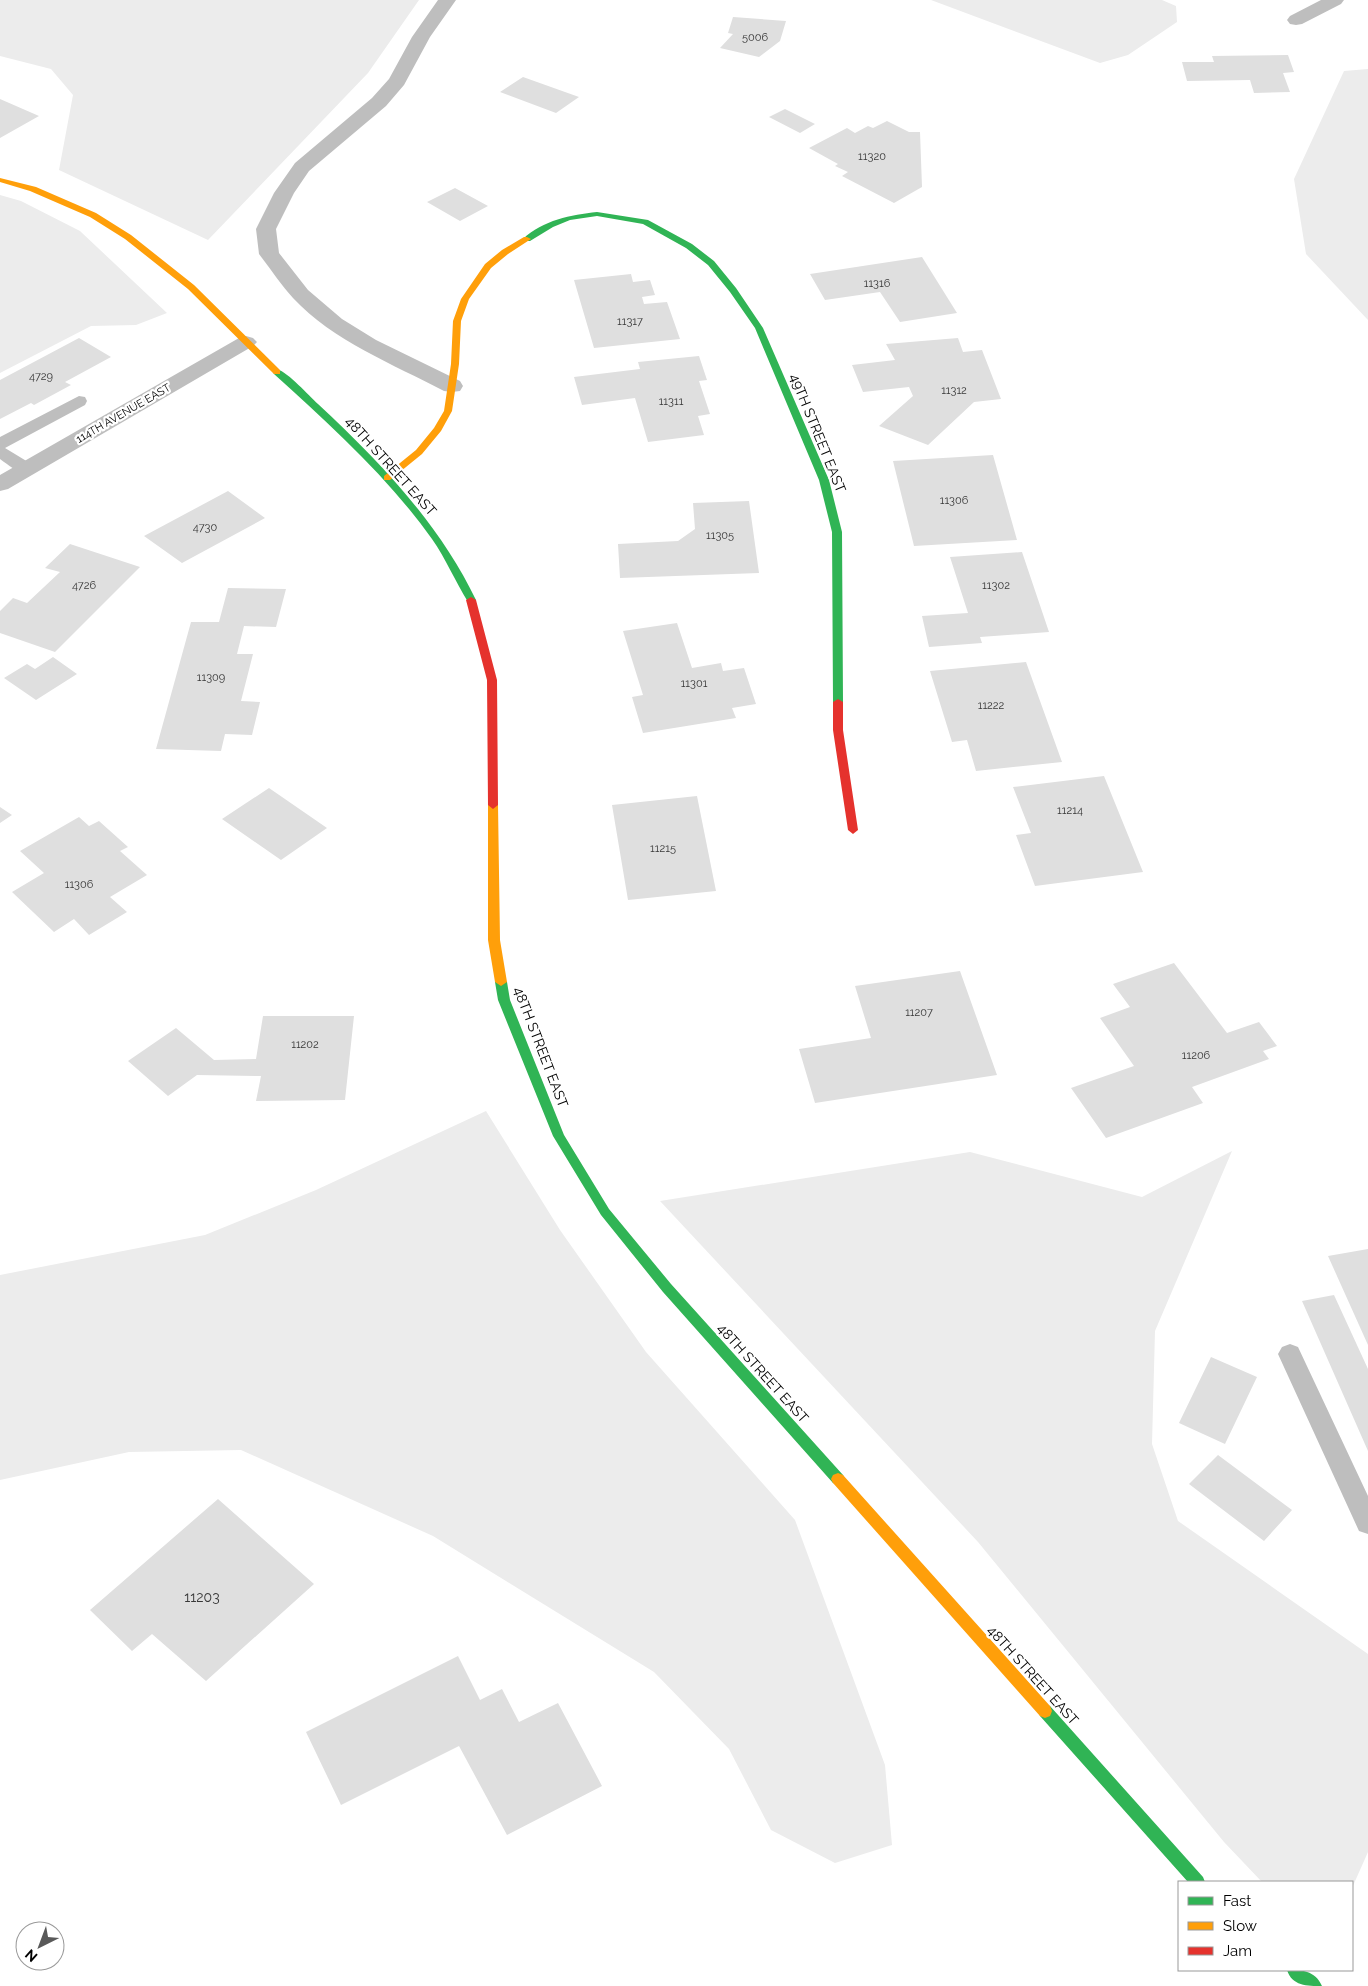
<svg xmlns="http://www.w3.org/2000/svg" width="1368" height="1986" viewBox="0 0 1368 1986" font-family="Raleway,sans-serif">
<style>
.green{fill:#ececec}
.building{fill:#dfdfdf}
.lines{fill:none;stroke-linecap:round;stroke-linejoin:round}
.lane{fill:#bebebe;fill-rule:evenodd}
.street{fill:#bebebe;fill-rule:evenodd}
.fast{fill:#30b455;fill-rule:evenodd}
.slow{fill:#ff9f0a;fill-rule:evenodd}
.jam{fill:#e5322d;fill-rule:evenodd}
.labels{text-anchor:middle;stroke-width:4.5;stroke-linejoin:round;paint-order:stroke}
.number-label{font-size:11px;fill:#383838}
.far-street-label{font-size:11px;fill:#000;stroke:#fff}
.street-label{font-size:14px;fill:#000;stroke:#fff}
.near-number-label{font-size:14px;fill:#383838}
</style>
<rect width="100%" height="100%" fill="#fff"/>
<path class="green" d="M 0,0 L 419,0 L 368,73 L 208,240 L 59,170 L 73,95 L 51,69 L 0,56 Z
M 931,0 L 1162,0 L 1176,6 L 1177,22 L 1128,55 L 1100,63 Z
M 1368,69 L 1368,320 L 1306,254 L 1294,179 L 1344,71 Z
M 0,195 L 21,201 L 80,231 L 167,313 L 136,325 L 91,326 L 0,373 Z
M 486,1111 L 560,1230 L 646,1352 L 795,1520 L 885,1765 L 892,1845 L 835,1863 L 771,1830 L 729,1749 L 654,1672 L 433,1536 L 241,1450 L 129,1452 L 0,1480 L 0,1275 L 205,1235 L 316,1190 Z
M 1232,1151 L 1155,1331 L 1152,1444 L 1178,1521 L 1368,1654 L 1368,1852 L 1352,1888 L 1352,1882 L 1262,1882 L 1224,1842 L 978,1542 L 660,1201 L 970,1152 L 1142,1197 Z"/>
<path class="building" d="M 733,17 L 786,21 L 780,41 L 759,57 L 720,48 L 733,34 L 728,33 Z
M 1288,55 L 1294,72 L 1283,73 L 1290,92 L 1254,93 L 1250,80 L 1187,81 L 1182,62 L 1214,62 L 1212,56 Z
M 523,77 L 579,97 L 556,113 L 500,92 Z
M 0,99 L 39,116 L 0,138 Z
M 785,109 L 815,124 L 800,133 L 769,117 Z
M 887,121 L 909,132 L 920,132 L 922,187 L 894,203 L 842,176 L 848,172 L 835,166 L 838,164 L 809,148 L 847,128 L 855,133 L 868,126 L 873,128 Z
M 455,188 L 488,206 L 460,221 L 427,202 Z
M 922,257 L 957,313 L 900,322 L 880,292 L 825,300 L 810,274 Z
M 631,274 L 633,282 L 650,280 L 655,295 L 642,297 L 644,304 L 667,302 L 680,339 L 594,348 L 574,280 Z
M 79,338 L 111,357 L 65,382 L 71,385 L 34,405 L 31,403 L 0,419 L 0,380 Z
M 958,338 L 963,352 L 982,350 L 1001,399 L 974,402 L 928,445 L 879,426 L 913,396 L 909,387 L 863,392 L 852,365 L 895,360 L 886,344 Z
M 699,356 L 707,380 L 699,381 L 710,414 L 698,416 L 704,435 L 648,442 L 635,398 L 582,405 L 574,377 L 640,369 L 638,362 Z
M 993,455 L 1017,540 L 914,546 L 893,461 Z
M 228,491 L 265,518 L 182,563 L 144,536 Z
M 749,501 L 759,573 L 620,578 L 618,544 L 678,541 L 695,529 L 693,503 Z
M 70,544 L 140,567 L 55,652 L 0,633 L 0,611 L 13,598 L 27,603 L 60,572 L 45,568 Z
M 1022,552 L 1049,632 L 980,637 L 982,643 L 929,647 L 922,616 L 968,613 L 950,557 Z
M 228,588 L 286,589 L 276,627 L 244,626 L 237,654 L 253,654 L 241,701 L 260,702 L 252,735 L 225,734 L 221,751 L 156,749 L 191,622 L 219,622 Z
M 677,623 L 692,668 L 721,663 L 723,671 L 744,668 L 756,704 L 732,708 L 736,718 L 643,733 L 632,697 L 643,695 L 623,631 Z
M 53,657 L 77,674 L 36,700 L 4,678 L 27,664 L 35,669 Z
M 1026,662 L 1062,762 L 976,771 L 967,740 L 952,742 L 930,671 Z
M 1104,776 L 1143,872 L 1035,886 L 1016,835 L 1031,833 L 1013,787 Z
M 269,788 L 327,828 L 281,860 L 222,819 Z
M 697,796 L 716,891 L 628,900 L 612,805 Z
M 0,807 L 12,815 L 0,823 Z
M 79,817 L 89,826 L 99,821 L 128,847 L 120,851 L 147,875 L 110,897 L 127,912 L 89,935 L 74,919 L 54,932 L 12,892 L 44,873 L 20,851 Z
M 1174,963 L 1227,1033 L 1259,1022 L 1277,1046 L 1263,1051 L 1269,1059 L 1192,1087 L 1203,1103 L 1106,1138 L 1071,1088 L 1134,1066 L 1100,1018 L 1130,1007 L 1113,984 Z
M 960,971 L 997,1075 L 815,1103 L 799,1049 L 871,1038 L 855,986 Z
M 263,1016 L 354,1016 L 345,1100 L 256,1101 L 261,1076 L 197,1075 L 168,1096 L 128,1061 L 176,1028 L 214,1060 L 256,1059 Z
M 1368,1249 L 1368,1345 L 1328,1256 Z
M 1334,1295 L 1368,1369 L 1368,1451 L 1302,1301 Z
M 1211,1357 L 1257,1377 L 1225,1444 L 1179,1423 Z
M 1218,1455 L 1292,1510 L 1264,1541 L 1189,1484 Z
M 218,1499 L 314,1584 L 206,1681 L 152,1634 L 132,1651 L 90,1610 Z
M 458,1656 L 480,1700 L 502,1689 L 519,1722 L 558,1703 L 602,1786 L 507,1835 L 459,1746 L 341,1805 L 306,1732 Z"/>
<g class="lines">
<path class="lane" d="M 79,396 L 85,397 L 87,401 L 85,405 L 5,448 L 33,465 L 36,469 L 33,473 C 20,476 10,466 0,459 L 0,437 Z
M 1290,1344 L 1298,1347 L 1368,1496 L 1368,1534 L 1359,1531 L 1278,1354 L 1282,1347 Z"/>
<path class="street" d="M 438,0 L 456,0 L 430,37 L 404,85 L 386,106 L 309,171 L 294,193 L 276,229 L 279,253 L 308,290 L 342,319 L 376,340 L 460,381 L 463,386 L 460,391 L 452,392 L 444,391 C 393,364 333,341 293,298 C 282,286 272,271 262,258 L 259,254 L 256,229 L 274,193 L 295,163 L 372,98 L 389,79 L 412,37 Z
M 1321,0 L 1344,0 L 1341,4 L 1302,24 L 1296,25 L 1290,24 L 1287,20 L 1290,16 Z
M 246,336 L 253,338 L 257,342 L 253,346 L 8,489 L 0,491 L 0,475 L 239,338 Z"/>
<path class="fast" d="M 597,212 L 648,220 L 692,244 L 714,261 L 736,288 L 763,328 L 829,480 L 842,532 L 843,702 L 842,704 L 834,704 L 833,702 L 832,532 L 819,480 L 755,328 L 730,292 L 708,265 L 686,248 L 643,224 L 597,216 L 570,220 L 553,227 L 530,241 L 527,241 L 523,239 C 543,220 571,215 597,212 Z
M 277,369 C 289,373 308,395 318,404 C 380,462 439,523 476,600 L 474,602 L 468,602 C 455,581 446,559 432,539 C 388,477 330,425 274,374 L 273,372 Z
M 501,978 L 507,982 L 510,1000 L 564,1135 L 609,1209 L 671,1284 L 843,1475 L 845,1479 L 843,1483 L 838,1485 L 833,1483 L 663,1292 L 601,1215 L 553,1136 L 498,1000 L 495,982 Z
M 1045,1704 L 1050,1706 L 1203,1877 L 1205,1882 L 1188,1882 L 1040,1716 L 1038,1711 L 1040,1706 Z
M 1287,1970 C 1301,1970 1315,1970 1322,1986 C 1307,1986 1292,1986 1287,1970 Z"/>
<path class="slow" d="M 0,178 L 36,187 L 96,213 L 131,235 L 194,285 L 280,370 L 280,374 L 274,374 L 188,289 L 125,239 L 90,217 L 30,191 L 0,182 Z
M 524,237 L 527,237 L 531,239 L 508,254 L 491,268 L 469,299 L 461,321 L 459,364 L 452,411 L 441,431 L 422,454 L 390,480 L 384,480 L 384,476 L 416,450 L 434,428 L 444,411 L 451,364 L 453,321 L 461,299 L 485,264 L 502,250 Z
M 493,801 L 498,805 L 500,940 L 507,982 L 501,986 L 495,982 L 488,940 L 488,805 Z
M 838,1473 L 843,1475 L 1050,1706 L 1052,1711 L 1050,1716 L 1045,1718 L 1040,1716 L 833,1483 L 831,1479 L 833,1475 Z"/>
<path class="jam" d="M 471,597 L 476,600 L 497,680 L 498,805 L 493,809 L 488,805 L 487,680 L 466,600 Z
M 838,699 L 843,702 L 843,730 L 858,830 L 853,834 L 848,830 L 833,730 L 833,702 Z"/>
</g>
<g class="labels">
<g class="number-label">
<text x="755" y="41">5006</text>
<text x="872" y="160">11320</text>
<text x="877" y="287">11316</text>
<text x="630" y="325">11317</text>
<text x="41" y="380">4729</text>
<text x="954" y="394">11312</text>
<text x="671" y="405">11311</text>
<text x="954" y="504">11306</text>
<text x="205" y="531">4730</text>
<text x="720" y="539">11305</text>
<text x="84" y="589">4726</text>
<text x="996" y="589">11302</text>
<text x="211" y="681">11309</text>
<text x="694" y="687">11301</text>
<text x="991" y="709">11222</text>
<text x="1070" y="814">11214</text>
<text x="663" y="852">11215</text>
<text x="79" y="888">11306</text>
<text x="919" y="1016">11207</text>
<text x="305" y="1048">11202</text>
<text x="1196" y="1059">11206</text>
</g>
<g class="far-street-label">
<text transform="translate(123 413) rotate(-30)" y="4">114TH AVENUE EAST</text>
</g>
<g class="street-label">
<text transform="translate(818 433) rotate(68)" y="5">49TH STREET EAST</text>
<text transform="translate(391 466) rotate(48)" y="5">48TH STREET EAST</text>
<text transform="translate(541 1047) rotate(69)" y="5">48TH STREET EAST</text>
<text transform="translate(763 1373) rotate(48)" y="5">48TH STREET EAST</text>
<text transform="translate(1033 1675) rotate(48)" y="5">48TH STREET EAST</text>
</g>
<g class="near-number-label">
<text x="202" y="1602">11203</text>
</g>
</g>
<rect x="1178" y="1881" width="175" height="90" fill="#ffffff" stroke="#999999"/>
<rect x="1188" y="1897" width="25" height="8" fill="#30b455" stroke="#999999"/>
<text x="1223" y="1906" font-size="15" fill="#000000">Fast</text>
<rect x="1188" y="1922" width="25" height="8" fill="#ff9f0a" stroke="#999999"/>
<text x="1223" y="1931" font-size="15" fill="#000000">Slow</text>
<rect x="1188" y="1947" width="25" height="8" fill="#e5322d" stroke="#999999"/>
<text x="1223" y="1956" font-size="15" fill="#000000">Jam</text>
<g transform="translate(40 1946) rotate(222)"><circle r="24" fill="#ffffff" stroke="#999999"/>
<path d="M0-4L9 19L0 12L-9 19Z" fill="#595959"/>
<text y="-8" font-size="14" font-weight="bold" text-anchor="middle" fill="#000000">N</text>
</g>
</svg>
